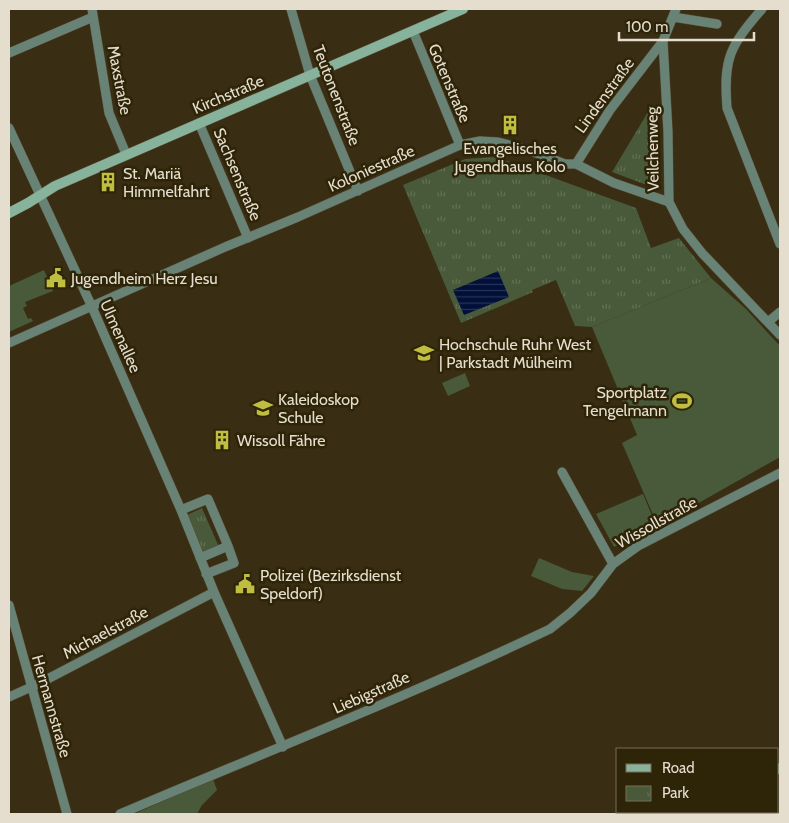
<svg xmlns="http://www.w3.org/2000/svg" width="789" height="823" viewBox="0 0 789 823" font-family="Cabin,sans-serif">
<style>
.green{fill:#485a3a}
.park{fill:url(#park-tufts)}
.water{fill:url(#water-rules)}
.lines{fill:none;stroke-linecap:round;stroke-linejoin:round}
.street-casing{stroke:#554931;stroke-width:10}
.secondary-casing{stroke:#554931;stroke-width:11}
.street{stroke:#688375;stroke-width:9}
.secondary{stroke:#87b39c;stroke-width:10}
.labels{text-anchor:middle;stroke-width:5;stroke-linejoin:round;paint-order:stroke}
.street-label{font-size:16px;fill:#e5decf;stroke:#2e2408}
.poi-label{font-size:16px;fill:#e5decf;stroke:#2e2408;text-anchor:start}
</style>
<defs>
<pattern id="park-tufts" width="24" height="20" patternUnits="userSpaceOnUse" patternTransform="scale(1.25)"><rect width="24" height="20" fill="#485a3a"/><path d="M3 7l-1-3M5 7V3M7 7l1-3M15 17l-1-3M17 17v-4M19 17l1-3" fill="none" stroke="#627155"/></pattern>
<pattern id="water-rules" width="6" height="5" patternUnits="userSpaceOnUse" patternTransform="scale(1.25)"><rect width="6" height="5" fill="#010f39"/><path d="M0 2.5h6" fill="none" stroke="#263255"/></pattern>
</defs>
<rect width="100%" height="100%" fill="#392d13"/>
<path class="green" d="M 44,270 L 53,291 L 25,302 L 27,306 L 23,308 L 28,319 L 31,318 L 33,321 L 9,332 L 9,286 Z
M 711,278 L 746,309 L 780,346 L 780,457 L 658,526 L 622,443 L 637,435 L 592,327 Z
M 465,373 L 470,386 L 448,396 L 442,383 Z
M 643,494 L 656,525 L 614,547 L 596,514 Z
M 539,558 L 572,572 L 594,576 L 582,591 L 562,589 L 531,576 Z
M 213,779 L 217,790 L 202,805 L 197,814 L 134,814 Z"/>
<path class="park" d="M 651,107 L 657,107 L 661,173 L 659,182 L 652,187 L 612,172 Z
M 496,157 L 636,208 L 651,248 L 679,238 L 711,278 L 592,327 L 575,326 L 556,280 L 532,290 L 533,292 L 461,323 L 403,185 L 465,159 Z
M 202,508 L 219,547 L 203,554 L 187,515 Z"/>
<path class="water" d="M 498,271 L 509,297 L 464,315 L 453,290 Z"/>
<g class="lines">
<defs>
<path id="street" d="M 92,9 L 109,113 L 126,154
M 291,9 L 310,75 L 358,191
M 762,9 C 730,46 723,58 727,108 L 780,244
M 673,17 L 717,24
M 413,31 L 460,145
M 663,41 L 668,132 L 669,202 L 683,229 L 702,253 L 780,335
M 9,53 L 93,17
M 199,123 L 248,238
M 9,128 L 92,307 L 181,510 L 214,592 L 283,747
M 576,164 L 610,110 L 663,41 L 676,9
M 768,322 L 780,312
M 9,343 L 225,247 L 298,217 L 460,145 L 480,141 L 498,142 L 531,151 L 565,164 L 576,164 L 614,183 L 669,202
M 562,472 L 613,564
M 181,510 L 208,499 L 228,546
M 200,558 L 228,546 L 234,563 L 206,574
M 9,605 L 67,814
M 9,697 L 38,684 L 214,592
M 120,814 C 263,753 409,696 550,629 L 570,613 L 591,593 L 613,564 L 638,546 L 780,473"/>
<path id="secondary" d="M 9,213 L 28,203 L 55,186 L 463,9
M 778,769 L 780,768
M 701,814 L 704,812"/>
</defs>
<use href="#street" class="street-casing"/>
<use href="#secondary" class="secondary-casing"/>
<use href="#street" class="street"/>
<use href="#secondary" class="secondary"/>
</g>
<defs>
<symbol id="building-bare" viewBox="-9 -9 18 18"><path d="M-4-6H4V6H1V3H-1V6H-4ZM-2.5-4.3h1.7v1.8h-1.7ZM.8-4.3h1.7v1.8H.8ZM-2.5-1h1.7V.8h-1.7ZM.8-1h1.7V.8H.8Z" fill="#bfbe41" stroke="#2e2408" stroke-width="2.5" paint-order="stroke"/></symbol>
<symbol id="civic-bare" viewBox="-9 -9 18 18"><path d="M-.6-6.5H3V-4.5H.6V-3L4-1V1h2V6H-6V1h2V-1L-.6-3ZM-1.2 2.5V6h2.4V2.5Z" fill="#bfbe41" stroke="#2e2408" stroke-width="2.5" paint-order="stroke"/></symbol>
<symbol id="university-bare" viewBox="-9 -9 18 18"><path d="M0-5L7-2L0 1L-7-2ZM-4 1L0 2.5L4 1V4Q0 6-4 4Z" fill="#bfbe41" stroke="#2e2408" stroke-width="2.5" paint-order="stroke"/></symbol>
<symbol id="stadium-bare" viewBox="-9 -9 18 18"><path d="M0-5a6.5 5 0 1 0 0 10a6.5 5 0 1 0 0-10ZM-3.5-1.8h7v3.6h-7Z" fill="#bfbe41" stroke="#2e2408" stroke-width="2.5" paint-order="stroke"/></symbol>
<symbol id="school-bare" viewBox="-9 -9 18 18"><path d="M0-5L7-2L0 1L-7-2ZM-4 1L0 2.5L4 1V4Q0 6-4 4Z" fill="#bfbe41" stroke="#2e2408" stroke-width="2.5" paint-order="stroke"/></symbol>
</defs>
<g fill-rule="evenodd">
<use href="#building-bare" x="496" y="111" width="28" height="28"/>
<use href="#building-bare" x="94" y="168" width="28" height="28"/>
<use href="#civic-bare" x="42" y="264" width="28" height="28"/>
<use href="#university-bare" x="410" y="339" width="28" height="28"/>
<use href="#stadium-bare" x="668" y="387" width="28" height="28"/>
<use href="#school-bare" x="249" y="394" width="28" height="28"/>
<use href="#building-bare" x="208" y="426" width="28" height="28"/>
<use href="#civic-bare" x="231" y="570" width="28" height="28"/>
</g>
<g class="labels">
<g class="street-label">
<text transform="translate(120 80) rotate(79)" y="6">Maxstraße</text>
<text transform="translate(450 83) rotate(67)" y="6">Gotenstraße</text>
<text transform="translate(228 94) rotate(-23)" y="6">Kirchstraße</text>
<text transform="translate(337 95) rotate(69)" y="6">Teutonenstraße</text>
<text transform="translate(604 95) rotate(-54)" y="6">Lindenstraße</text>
<text transform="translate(652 149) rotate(-91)" y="6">Veilchenweg</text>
<text transform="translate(371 168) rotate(-24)" y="6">Koloniestraße</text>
<text transform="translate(238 174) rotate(67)" y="6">Sachsenstraße</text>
<text transform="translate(121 336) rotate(66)" y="6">Ulmenallee</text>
<text transform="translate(656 522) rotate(-29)" y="6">Wissollstraße</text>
<text transform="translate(105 632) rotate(-28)" y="6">Michaelstraße</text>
<text transform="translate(371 692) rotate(-24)" y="6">Liebigstraße</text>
<text transform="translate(52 706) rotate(74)" y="6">Hermannstraße</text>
</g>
<g class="poi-label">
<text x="510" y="154" text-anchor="middle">Evangelisches<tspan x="510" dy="18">Jugendhaus Kolo</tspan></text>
<text x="123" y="179">St. Mariä<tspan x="123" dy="18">Himmelfahrt</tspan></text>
<text x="71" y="284">Jugendheim Herz Jesu</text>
<text x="439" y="350">Hochschule Ruhr West<tspan x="439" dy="18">| Parkstadt Mülheim</tspan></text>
<text x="667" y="398" text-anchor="end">Sportplatz<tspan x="667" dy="18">Tengelmann</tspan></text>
<text x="278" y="405">Kaleidoskop<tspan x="278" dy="18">Schule</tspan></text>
<text x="237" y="446">Wissoll Fähre</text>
<text x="260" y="581">Polizei (Bezirksdienst<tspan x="260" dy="18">Speldorf)</tspan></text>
</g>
</g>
<rect width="789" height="823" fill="none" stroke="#e5decf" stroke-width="20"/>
<rect x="616" y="748" width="162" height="65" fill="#2e2408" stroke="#776e58"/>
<rect x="626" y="764" width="25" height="8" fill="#87b39c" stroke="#776e58"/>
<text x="662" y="773" font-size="15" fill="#e5decf">Road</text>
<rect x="626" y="786" width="25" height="15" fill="url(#park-tufts)" stroke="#776e58"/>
<text x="662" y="798" font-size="15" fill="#e5decf">Park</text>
<path d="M619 32v8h135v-8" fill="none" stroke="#e5decf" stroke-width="2.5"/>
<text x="626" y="32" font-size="15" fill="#e5decf" stroke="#2e2408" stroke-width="4" paint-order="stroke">100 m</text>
</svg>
